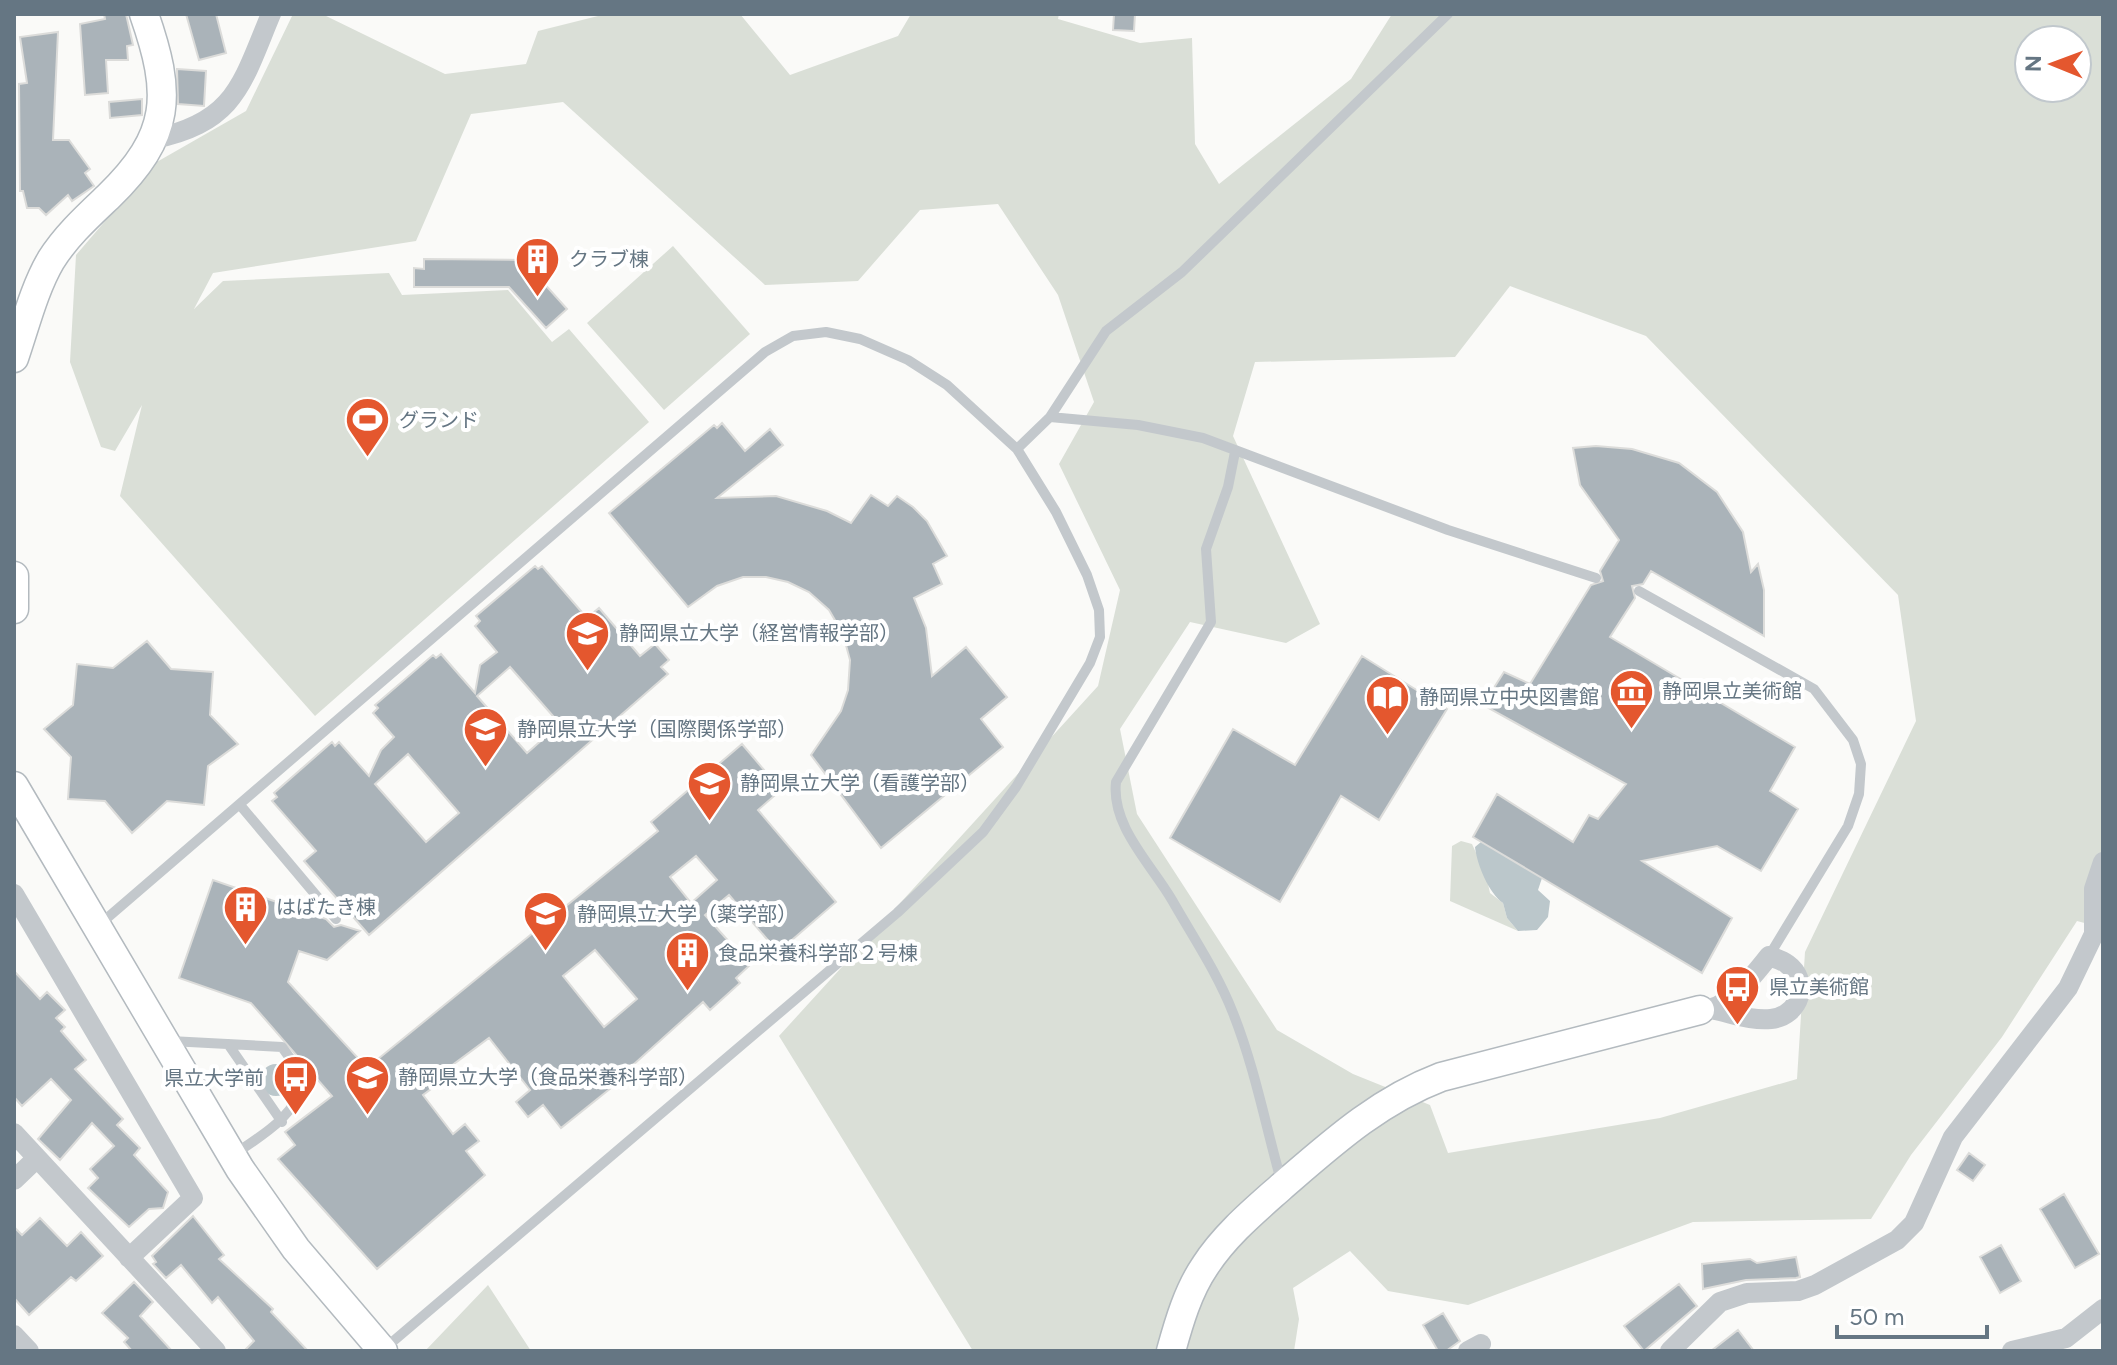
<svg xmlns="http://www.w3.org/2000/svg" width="2117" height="1365" viewBox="0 0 2117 1365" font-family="Figtree,'Noto Sans JP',sans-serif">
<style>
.green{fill:#dadfd7;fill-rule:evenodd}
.water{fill:#bbc7cb}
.building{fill:#aab3b9;stroke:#dcdcda;stroke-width:2;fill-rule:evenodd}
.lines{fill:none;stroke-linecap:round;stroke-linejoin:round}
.secondary-casing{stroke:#b3babf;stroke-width:31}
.lane{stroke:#c3c8cc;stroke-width:10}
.street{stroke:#c3c8cc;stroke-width:20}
.secondary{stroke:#fff;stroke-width:28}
.labels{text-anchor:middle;stroke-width:8;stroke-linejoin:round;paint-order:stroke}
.poi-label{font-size:20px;fill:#657683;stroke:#fff;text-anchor:start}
</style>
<rect width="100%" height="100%" fill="#fafaf8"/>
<path class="green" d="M 293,14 L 322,14 L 445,74 L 526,64 L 538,31 L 606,14 L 740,14 L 790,75 L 898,36 L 911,14 L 1059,14 L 1058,19 L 1140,43 L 1192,38 L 1195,144 L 1219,184 L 1351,79 L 1392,14 L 2103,14 L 2103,928 L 2077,921 L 2002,1037 L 1911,1155 L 1871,1219 L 1693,1222 L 1468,1305 L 1388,1291 L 1350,1251 L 1293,1288 L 1299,1319 L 1294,1351 L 973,1351 L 779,1036 L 1098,686 L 1120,590 L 1059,464 L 1094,402 L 1058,295 L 998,204 L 920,210 L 858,281 L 765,285 L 563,102 L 471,114 L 416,241 L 213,273 L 194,309 L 223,281 L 389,273 L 402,295 L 508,290 L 552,342 L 569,329 L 649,422 L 315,716 L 120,496 L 142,405 L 115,451 L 101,447 L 70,362 L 76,255 L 155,163 L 246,111 ZM 2029,40 L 2077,40 L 2077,88 L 2029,88 ZM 1510,286 L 1646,336 L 1898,595 L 1916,721 L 1805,952 L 1797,1079 L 1660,1118 L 1448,1153 L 1430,1105 L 1353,1074 L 1277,1030 L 1137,814 L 1120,729 L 1190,622 L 1286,643 L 1320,624 L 1233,436 L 1255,362 L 1455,357 Z
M 673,246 L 750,334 L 664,410 L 587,323 Z
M 1461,841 L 1472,844 L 1486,875 L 1490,893 L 1503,903 L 1507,918 L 1518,931 L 1450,901 L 1452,846 Z
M 488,1285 L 531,1351 L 425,1351 Z"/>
<path class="water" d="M 1481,842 L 1542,878 L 1538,890 L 1550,901 L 1548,917 L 1537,930 L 1518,931 L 1507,918 L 1503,903 C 1489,893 1477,865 1475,847 Z
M260 1080a16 16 0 1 1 32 0a16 16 0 1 1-32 0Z"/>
<path class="building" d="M 104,14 L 126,14 L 133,45 L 127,46 L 128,60 L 106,60 L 108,93 L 85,95 L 80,24 L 105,19 Z
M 186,14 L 216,14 L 226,53 L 199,60 Z
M 1114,14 L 1135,14 L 1134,31 L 1113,30 Z
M 58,32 L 53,140 L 69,140 L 90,169 L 85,173 L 94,186 L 72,201 L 68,195 L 46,215 L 39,208 L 27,208 L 23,191 L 20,191 L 19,84 L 27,83 L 20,37 Z
M 177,69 L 206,71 L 204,106 L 178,104 Z
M 142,99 L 142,115 L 110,118 L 109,102 Z
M 424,259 L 523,260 L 567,309 L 546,328 L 509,287 L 414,287 L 414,268 L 424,269 Z
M 722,423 L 745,451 L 770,429 L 783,445 L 717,498 L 776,496 L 827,511 L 851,523 L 871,495 L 888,506 L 897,496 L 913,507 L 927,521 L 947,556 L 933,564 L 942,584 L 914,598 L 926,628 L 932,676 L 966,647 L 1007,697 L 981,719 L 1003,747 L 881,848 L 811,755 L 841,711 L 848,690 L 850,660 L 843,634 L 829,610 L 809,592 L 788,582 L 766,577 L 743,577 L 717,586 L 688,607 L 609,513 L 714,425 L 717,428 Z
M 1596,446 L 1632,449 L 1679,463 L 1717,492 L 1743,532 L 1751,572 L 1758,564 L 1764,590 L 1764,636 L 1651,571 L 1643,584 L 1632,586 L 1635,598 L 1610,637 L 1795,747 L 1770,791 L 1798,809 L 1761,871 L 1717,846 L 1642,861 L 1732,918 L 1702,973 L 1473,837 L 1497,794 L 1573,842 L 1589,815 L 1598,819 L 1626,784 L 1483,705 L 1504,672 L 1530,684 L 1591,585 L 1603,581 L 1600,571 L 1619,540 L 1580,485 L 1573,448 Z
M 535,566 L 538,569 L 542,566 L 587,618 L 599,608 L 640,656 L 655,644 L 669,660 L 661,667 L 668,674 L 369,935 L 304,861 L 316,851 L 272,801 L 277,797 L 274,793 L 332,742 L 335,746 L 339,742 L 369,776 L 381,750 L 394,737 L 373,713 L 378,708 L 375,705 L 433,655 L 436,658 L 441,654 L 475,693 L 480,665 L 497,652 L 475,626 L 480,621 L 476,616 ZM 510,667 L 560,724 L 527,753 L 477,696 ZM 408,754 L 459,813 L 426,842 L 375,784 Z
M 147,641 L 171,669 L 213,672 L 210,715 L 238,744 L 208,766 L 204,805 L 167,801 L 132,833 L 105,801 L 68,799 L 71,757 L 44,729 L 73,705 L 77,664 L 113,668 Z
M 1362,656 L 1447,709 L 1379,820 L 1341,796 L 1280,902 L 1170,838 L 1233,729 L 1295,765 Z
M 742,744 L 781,790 L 758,810 L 836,902 L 778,952 L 729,895 L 705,915 L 750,965 L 736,978 L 740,983 L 710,1010 L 703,1002 L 633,1065 L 636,1068 L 561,1128 L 543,1105 L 528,1117 L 516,1102 L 530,1090 L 489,1038 L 431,1081 L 435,1086 L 423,1095 L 453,1134 L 465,1124 L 479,1141 L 466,1151 L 485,1175 L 377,1269 L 278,1159 L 295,1145 L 285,1132 L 332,1096 L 251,1003 L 179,978 L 213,880 L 326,919 L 334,927 L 341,925 L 360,931 L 327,960 L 299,951 L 288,982 L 367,1068 L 658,831 L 651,822 ZM 696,856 L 717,880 L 691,903 L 670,877 ZM 595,950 L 637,999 L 604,1027 L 563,976 Z
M 14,971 L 40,999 L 47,992 L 65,1010 L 56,1018 L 65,1027 L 61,1031 L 86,1060 L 75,1069 L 123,1119 L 117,1125 L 140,1148 L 134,1155 L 168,1192 L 163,1208 L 149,1209 L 129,1227 L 88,1188 L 98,1178 L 90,1169 L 114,1146 L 92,1123 L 60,1160 L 38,1139 L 71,1100 L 51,1079 L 22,1106 L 14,1097 Z
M 1969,1153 L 1985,1165 L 1973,1181 L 1957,1170 Z
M 2064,1194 L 2099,1254 L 2075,1268 L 2040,1209 Z
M 193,1216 L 224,1255 L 219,1259 L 273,1309 L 271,1312 L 308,1351 L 244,1351 L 254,1341 L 218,1297 L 212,1303 L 181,1265 L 166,1278 L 153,1264 L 156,1262 L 152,1256 Z
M 40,1218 L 67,1246 L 81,1232 L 103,1256 L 76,1281 L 71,1277 L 29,1315 L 14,1298 L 14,1227 L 22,1235 Z
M 2001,1245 L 2021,1281 L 2000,1293 L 1980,1257 Z
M 1796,1257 L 1800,1277 L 1796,1278 L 1746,1280 L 1703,1289 L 1702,1264 L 1750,1259 L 1757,1263 Z
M 134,1282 L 153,1302 L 140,1316 L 172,1351 L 132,1351 L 124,1342 L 128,1338 L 102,1313 Z
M 1679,1284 L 1697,1306 L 1644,1351 L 1624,1326 Z
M 1443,1313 L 1460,1341 L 1446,1351 L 1438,1351 L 1423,1325 Z
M 1738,1330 L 1754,1351 L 1711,1351 Z"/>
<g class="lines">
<defs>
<path id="secondary" d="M 14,358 C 25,326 34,289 51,260 C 66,236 88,216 108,197 C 172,135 172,94 144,14
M 14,576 L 14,609
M 14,786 L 240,1169 L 296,1249 L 383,1351
M 1171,1351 C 1179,1322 1188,1291 1205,1266 C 1225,1235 1254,1211 1281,1187 C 1332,1143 1378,1101 1441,1077 L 1700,1010"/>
</defs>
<use href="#secondary" class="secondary-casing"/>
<path class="lane" d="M 1050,417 L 1138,425 L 1203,438 L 1448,530 L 1596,578
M 1017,449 L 1050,417 L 1106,331 L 1182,272 L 1448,14
M 1235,452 L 1228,487 L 1206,549 L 1211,622 L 1116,782 C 1111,826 1151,864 1172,900 C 1193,937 1218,974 1233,1013 C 1255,1068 1266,1128 1282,1184
M 1639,591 L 1814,689 L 1853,740 L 1861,764 L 1859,794 L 1848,826 L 1769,956
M 240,805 L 336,919
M 99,925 L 765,352 L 793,336 L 826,332 L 860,339 L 908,360 L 947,385 L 1017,449 L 1056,512 L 1087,575 L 1099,610 L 1100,637 L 1090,663 L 1016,787 L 983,832 L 897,913 L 384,1349
M 170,1041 L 282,1047 L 305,1079 C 295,1117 264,1134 233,1155
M 228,1044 L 282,1122"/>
<path class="street" d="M 154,139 C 236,122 242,83 271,14
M 14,894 L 193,1198 L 129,1258
M 1700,1010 C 1728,1010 1752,977 1769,956 C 1775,958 1782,960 1787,964 C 1811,981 1800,1016 1771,1019 C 1752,1021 1734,1014 1715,1010
M 14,1133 L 216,1351
M 14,1180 L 37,1158
M 14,1335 L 29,1351
M 1468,1351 L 1481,1344
M 1670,1351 L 1720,1302 L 1747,1293 L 1798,1291 L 1815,1285 L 1897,1240 L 1914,1223 L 1953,1137 L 2068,988 L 2094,934 L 2094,889 L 2103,862
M 2012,1351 L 2066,1338 L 2103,1309"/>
<use href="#secondary" class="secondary"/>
</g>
<defs>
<symbol id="building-pin" viewBox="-11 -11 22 30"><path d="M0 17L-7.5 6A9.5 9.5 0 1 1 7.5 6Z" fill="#e4572e" stroke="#fff"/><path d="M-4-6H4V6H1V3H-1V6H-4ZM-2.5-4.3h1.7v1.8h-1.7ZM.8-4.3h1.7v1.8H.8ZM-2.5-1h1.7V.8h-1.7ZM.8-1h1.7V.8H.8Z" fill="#fff"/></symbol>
<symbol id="stadium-pin" viewBox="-11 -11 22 30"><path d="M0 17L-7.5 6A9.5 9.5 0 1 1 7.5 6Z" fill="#e4572e" stroke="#fff"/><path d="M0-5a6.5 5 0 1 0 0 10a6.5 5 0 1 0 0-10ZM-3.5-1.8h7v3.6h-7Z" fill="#fff"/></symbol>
<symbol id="university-pin" viewBox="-11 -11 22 30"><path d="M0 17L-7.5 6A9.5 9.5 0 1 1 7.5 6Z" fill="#e4572e" stroke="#fff"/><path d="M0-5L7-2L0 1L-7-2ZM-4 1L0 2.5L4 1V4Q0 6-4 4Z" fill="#fff"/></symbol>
<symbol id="museum-pin" viewBox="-11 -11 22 30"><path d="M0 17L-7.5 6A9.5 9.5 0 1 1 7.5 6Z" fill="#e4572e" stroke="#fff"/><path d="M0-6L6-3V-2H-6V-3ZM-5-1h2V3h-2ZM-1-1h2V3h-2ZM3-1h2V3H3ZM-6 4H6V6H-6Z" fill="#fff"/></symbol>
<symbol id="library-pin" viewBox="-11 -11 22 30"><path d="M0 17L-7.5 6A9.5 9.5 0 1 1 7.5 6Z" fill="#e4572e" stroke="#fff"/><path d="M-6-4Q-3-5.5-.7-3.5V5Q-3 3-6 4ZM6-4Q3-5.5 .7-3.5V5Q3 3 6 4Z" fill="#fff"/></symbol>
<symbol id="bus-pin" viewBox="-11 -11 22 30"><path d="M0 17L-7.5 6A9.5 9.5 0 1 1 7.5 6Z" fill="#e4572e" stroke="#fff"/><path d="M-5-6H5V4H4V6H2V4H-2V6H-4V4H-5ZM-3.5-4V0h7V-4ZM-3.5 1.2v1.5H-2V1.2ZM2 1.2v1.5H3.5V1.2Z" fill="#fff"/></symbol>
</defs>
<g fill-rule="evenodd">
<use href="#building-pin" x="512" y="234" width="51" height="69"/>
<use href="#stadium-pin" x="342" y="394" width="51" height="69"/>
<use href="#university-pin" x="562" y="608" width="51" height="69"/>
<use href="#museum-pin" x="1606" y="666" width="51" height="69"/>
<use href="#library-pin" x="1362" y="672" width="51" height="69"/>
<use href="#university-pin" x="460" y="704" width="51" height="69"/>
<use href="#university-pin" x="684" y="758" width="51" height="69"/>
<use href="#building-pin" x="220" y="882" width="51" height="69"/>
<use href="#university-pin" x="520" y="888" width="51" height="69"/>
<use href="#building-pin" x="662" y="928" width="51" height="69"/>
<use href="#bus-pin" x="1712" y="962" width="51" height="69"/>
<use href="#university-pin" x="342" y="1052" width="51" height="69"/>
<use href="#bus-pin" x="270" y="1052" width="51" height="69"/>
</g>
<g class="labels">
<g class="poi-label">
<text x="569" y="266">クラブ棟</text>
<text x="399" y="427">グランド</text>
<text x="619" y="640">静岡県立大学（経営情報学部）</text>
<text x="1662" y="698">静岡県立美術館</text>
<text x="1419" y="704">静岡県立中央図書館</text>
<text x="517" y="736">静岡県立大学（国際関係学部）</text>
<text x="740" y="790">静岡県立大学（看護学部）</text>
<text x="276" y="914">はばたき棟</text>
<text x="577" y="921">静岡県立大学（薬学部）</text>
<text x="718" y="960">食品栄養科学部２号棟</text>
<text x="1769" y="994">県立美術館</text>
<text x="398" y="1084">静岡県立大学（食品栄養科学部）</text>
<text x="264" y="1085" text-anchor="end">県立大学前</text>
</g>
</g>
<rect width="2117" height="1365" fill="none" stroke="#657683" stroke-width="32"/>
<g transform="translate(2053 64) rotate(271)"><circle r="38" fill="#ffffff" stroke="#c1c8cd" stroke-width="2"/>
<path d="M0-6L14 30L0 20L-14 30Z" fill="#e4572e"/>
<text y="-12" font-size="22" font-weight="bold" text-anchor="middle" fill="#657683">N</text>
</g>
<path d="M1837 1325v12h150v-12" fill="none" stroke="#657683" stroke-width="4"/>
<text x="1849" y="1325" font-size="24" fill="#657683" stroke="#ffffff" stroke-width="6" paint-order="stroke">50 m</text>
</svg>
